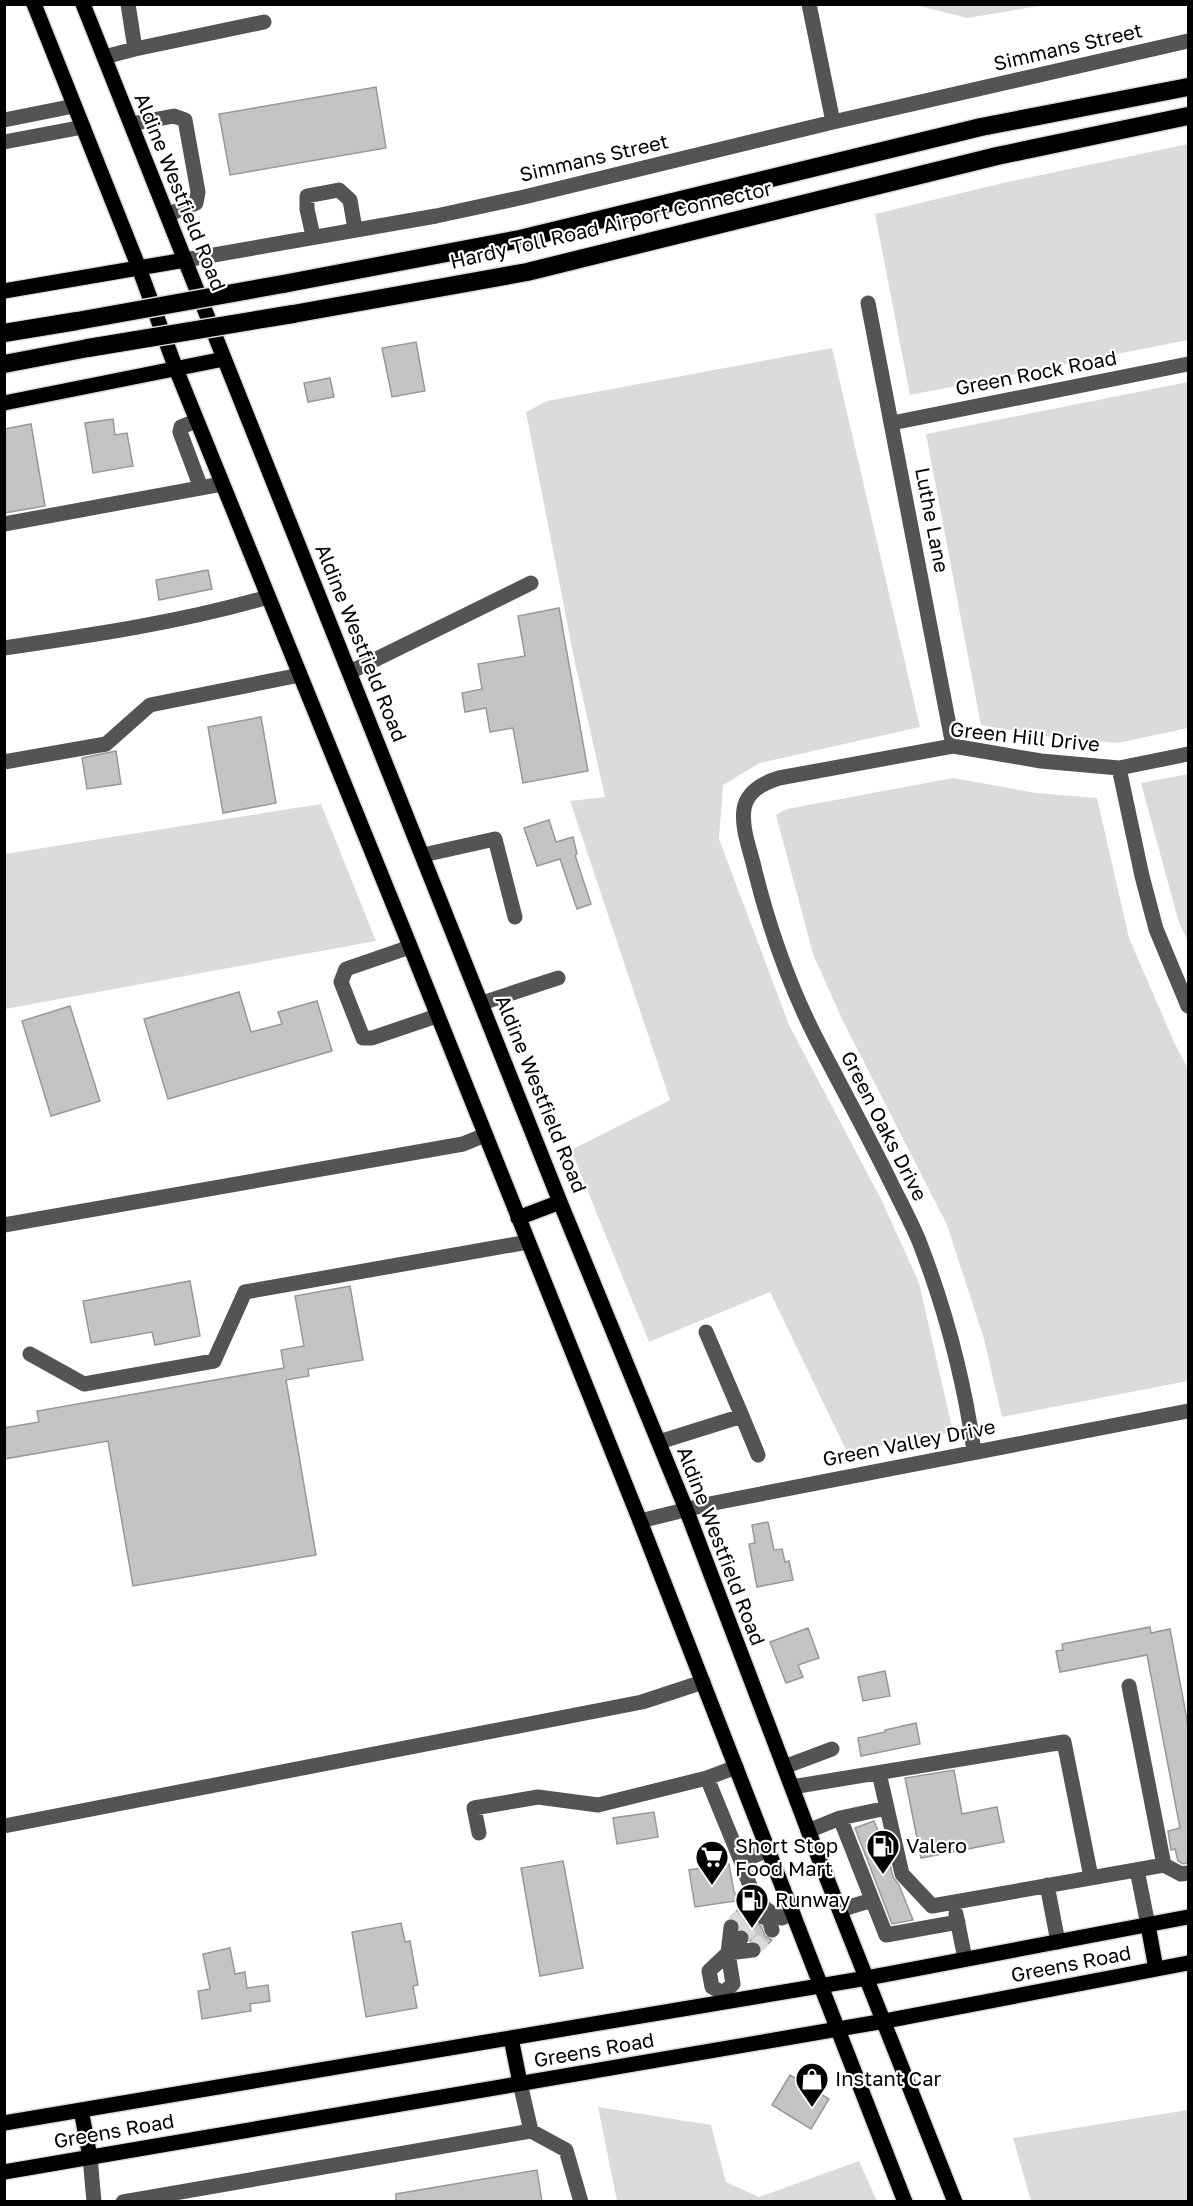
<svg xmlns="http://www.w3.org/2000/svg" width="1193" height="2206" viewBox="0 0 1193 2206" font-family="'Golos Text',sans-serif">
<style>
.green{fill:#dbdbdb}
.building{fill:#c4c4c4;stroke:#989898;stroke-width:1.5}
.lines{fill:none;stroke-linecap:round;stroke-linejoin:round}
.minor-tunnel{stroke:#d9d9d9;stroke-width:15;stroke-dasharray:15 8;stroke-linecap:butt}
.major-casing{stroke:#dbdbdb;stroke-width:18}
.highway-casing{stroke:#dbdbdb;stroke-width:21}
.minor{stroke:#545454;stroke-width:15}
.major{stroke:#000;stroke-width:15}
.highway{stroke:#000;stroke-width:18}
.highway-bridge-casing{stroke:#dbdbdb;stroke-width:21;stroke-linecap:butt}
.highway-bridge{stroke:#000;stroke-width:18}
.labels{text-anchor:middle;stroke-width:4.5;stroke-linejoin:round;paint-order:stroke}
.street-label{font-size:20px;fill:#000;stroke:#fff}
.poi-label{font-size:20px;fill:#000;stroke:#fff;text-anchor:start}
</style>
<rect width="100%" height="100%" fill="#fff"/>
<path class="green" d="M 916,5 L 1045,5 L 967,18 Z
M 1188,144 L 1188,340 L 910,395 L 875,214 L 1003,183 Z
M 832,348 L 920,727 L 760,763 L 723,785 L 719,839 L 789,1025 L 882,1201 L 919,1283 L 953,1432 L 847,1452 L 770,1292 L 649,1342 L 571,1150 L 670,1100 L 570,801 L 605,797 L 575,663 L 526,412 L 547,401 Z
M 1188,382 L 1188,728 L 1118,743 L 1044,736 L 981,725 L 926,434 Z
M 1188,774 L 1188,941 L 1179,923 L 1141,783 Z
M 953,778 L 1036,793 L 1097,798 L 1129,938 L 1174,1042 L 1188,1069 L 1188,1381 L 1002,1417 L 984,1339 L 947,1225 L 842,1019 L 813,954 L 776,815 L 787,809 Z
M 321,804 L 376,941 L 5,1009 L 5,854 Z
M 598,2107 L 711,2125 L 726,2182 L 759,2197 L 859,2161 L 877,2201 L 617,2201 Z
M 1188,2110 L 1188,2201 L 1031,2201 L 1013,2138 Z"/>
<path class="building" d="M 376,87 L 386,148 L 230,175 L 219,114 Z
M 416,342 L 425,391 L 392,397 L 382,348 Z
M 330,378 L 334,397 L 308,402 L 304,383 Z
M 113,419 L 115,435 L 127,433 L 133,466 L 93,473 L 85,423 Z
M 31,424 L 45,506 L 4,513 L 4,429 Z
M 208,570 L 212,589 L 159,600 L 156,580 Z
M 559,608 L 588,771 L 523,783 L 513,728 L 490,732 L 486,708 L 465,712 L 462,693 L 482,689 L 478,664 L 525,656 L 518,616 Z
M 261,717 L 276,803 L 223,813 L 208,727 Z
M 116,751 L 121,784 L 87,789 L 82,758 Z
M 549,820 L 556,842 L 573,837 L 577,854 L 575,855 L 591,904 L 577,909 L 560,859 L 537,866 L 524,828 Z
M 239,992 L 251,1032 L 282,1024 L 278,1012 L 317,1001 L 332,1051 L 168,1099 L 144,1019 Z
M 70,1006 L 100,1101 L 51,1116 L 22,1021 Z
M 190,1281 L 200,1336 L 155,1345 L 152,1332 L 91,1343 L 83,1301 Z
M 350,1286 L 363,1360 L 308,1369 L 309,1376 L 286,1380 L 316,1555 L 133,1586 L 108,1441 L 4,1459 L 4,1428 L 39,1422 L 37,1411 L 284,1368 L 281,1350 L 304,1346 L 295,1296 Z
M 768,1522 L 774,1550 L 782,1549 L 785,1562 L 789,1561 L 793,1580 L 757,1587 L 749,1544 L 755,1543 L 752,1525 Z
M 1150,1627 L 1151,1633 L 1170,1629 L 1188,1725 L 1188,1863 L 1183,1864 L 1178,1861 L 1175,1849 L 1171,1850 L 1168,1831 L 1180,1828 L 1147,1655 L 1060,1672 L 1056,1651 L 1063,1650 L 1062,1644 Z
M 808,1628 L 819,1658 L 798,1665 L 803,1677 L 786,1683 L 770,1642 Z
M 885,1671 L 890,1696 L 863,1701 L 858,1677 Z
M 916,1723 L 920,1744 L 861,1756 L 858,1738 L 885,1732 L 885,1730 Z
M 954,1770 L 962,1814 L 997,1807 L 1004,1842 L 921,1858 L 905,1778 Z
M 654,1812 L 658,1837 L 617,1844 L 613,1818 Z
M 874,1821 L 888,1856 L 893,1877 L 899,1885 L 913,1920 L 892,1924 L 855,1828 Z
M 563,1861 L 583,1968 L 540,1976 L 521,1868 Z
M 729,1864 L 734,1892 L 742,1900 L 695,1907 L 689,1870 Z
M 745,1902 L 755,1912 L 754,1919 L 756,1923 L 761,1926 L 765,1936 L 772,1940 L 763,1949 L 757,1941 L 750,1941 L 750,1934 L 747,1930 L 741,1929 L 737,1920 L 730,1918 Z
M 401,1923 L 405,1942 L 410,1941 L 418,1985 L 413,1986 L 417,2008 L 366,2017 L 352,1932 Z
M 230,1948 L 235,1974 L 245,1972 L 247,1988 L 268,1985 L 270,2001 L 250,2004 L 251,2011 L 202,2019 L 198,1991 L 210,1989 L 203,1954 Z
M 790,2075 L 829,2099 L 811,2129 L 772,2105 Z
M 537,2170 L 542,2202 L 396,2202 L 396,2194 Z"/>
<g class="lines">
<path class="minor-tunnel" d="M 731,1927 L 750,1907
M 741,1938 L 761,1918
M 753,1950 L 772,1930"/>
<defs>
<path id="major" d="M 34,4 L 139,268 L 176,369 L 404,931 L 640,1521 L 905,2202
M 83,4 L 560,1202 L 686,1509 L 816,1851 L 955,2202
M 4,291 L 185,260
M 4,403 L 224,359
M 518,1218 L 560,1202
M 1148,1925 L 1156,1969
M 511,2038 L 520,2083
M 81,2110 L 90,2157
M 4,2123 L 867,1978 L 1188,1917
M 4,2172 L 885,2021 L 1188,1963"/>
<path id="highway" d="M 283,284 L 520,239 L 981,127 L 1188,87
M 293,314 L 527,272 L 997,156 L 1188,116
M 4,333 L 77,321
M 4,364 L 88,348"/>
</defs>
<use href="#major" class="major-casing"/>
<use href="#highway" class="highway-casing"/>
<path class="minor" d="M 809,4 L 833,122
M 135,49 L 264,22
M 104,57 L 135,49 L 128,4
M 4,120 L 74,106
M 131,124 L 174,116 L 185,120 L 198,192 L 196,203 L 167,215
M 4,142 L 83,127
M 313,236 L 307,209 L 307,196 L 339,190 L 350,200 L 355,229
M 185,260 L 436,216 L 524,197 L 833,122 L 1188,41
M 868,303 L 953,746
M 196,421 L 181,427 L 180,432 L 201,488
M 892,423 L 1188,364
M 4,524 L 222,484
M 4,648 C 93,635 182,622 268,597
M 350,672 L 531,583
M 4,762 L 106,744 L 150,705 L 300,675
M 1119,768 L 1142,876 L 1156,929 L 1188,1006
M 423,855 L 495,839 L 515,917
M 410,947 L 346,969 L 341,982 L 363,1038 L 372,1038 L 437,1016
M 482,1003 L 558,978
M 4,1225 L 463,1144 L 485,1135
M 30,1354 L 84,1384 L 214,1361 L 245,1292 L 528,1242
M 742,1416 L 758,1455
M 659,1442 L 742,1416 L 706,1332
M 974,1451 C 964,1380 945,1308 919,1241 C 911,1222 902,1205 893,1187 C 868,1135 840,1085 814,1034 C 788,982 769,927 755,871 C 751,852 741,829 744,809 C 747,791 763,783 779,778 L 953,746 L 1041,761 L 1119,768 L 1188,754
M 640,1521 L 709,1504 L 1188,1411
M 1129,1686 L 1164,1865
M 784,1767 L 832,1749
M 879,1773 L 902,1874 L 932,1906 L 1164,1865 L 1181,1874 L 1188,1873
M 707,1778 L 741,1861 L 768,1850
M 792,1787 L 1064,1742 L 1091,1877
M 840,1818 L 886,1935 L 958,1922
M 4,1826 L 642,1702 L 703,1682
M 808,1831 L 840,1818 L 887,1808
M 479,1833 L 474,1808 L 538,1797 L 598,1805 L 707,1778 L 736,1767
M 741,1861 C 751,1888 753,1907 782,1918 L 793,1913
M 1137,1870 L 1148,1925
M 1047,1885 L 1058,1942
M 840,1910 L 872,1900
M 956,1914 L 965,1959
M 763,1917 L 768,1913 L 772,1930
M 741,1938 L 728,1953 L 753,1950
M 723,1993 L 733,1984 L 728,1953 L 731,1927
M 724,2001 L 723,1993 L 712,1987 L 709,1971 L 728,1953
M 531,2131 L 566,2150 L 581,2202
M 90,2157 L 94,2202
M 123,2202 L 531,2131 L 520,2083"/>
<use href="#major" class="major"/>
<use href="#highway" class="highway"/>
<defs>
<path id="highway-bridge" d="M 77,321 L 283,284
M 88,348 L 293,314"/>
</defs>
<use href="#highway-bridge" class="highway-bridge-casing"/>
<use href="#highway-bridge" class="highway-bridge"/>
</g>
<defs>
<symbol id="fuel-pin" viewBox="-11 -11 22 30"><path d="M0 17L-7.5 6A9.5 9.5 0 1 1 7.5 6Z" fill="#000" stroke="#fff"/><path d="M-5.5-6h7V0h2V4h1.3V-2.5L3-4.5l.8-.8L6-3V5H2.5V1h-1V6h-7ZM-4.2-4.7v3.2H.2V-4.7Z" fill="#fff"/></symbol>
<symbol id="supermarket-pin" viewBox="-11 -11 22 30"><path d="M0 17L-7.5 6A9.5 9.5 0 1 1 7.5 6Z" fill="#000" stroke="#fff"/><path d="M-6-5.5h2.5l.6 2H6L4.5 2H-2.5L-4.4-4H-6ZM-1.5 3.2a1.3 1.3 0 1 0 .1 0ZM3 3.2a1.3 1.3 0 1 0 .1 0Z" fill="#fff"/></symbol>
<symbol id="shop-pin" viewBox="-11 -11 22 30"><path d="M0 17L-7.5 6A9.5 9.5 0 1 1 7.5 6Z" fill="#000" stroke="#fff"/><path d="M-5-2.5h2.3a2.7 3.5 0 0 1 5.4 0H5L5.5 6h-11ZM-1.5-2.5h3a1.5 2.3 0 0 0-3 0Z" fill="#fff"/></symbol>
</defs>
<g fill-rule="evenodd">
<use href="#fuel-pin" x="864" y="1827" width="38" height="52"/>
<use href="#supermarket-pin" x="693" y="1838" width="38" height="52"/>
<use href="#fuel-pin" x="733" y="1881" width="38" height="52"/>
<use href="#shop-pin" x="793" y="2060" width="38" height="52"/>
</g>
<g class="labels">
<g class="street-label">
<text transform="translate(1068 47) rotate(-13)" y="7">Simmans Street</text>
<text transform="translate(594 158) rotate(-13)" y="7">Simmans Street</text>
<text transform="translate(180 192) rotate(68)" y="7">Aldine Westfield Road</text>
<text transform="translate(611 225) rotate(-13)" y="7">Hardy Toll Road Airport Connector</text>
<text transform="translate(1036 373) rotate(-11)" y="7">Green Rock Road</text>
<text transform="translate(932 520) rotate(79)" y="7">Luthe Lane</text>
<text transform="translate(361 643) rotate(68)" y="7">Aldine Westfield Road</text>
<text transform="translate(1025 737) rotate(6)" y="7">Green Hill Drive</text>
<text transform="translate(541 1094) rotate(68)" y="7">Aldine Westfield Road</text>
<text transform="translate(884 1126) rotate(63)" y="7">Green Oaks Drive</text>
<text transform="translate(909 1443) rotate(-11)" y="7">Green Valley Drive</text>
<text transform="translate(721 1546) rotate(69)" y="7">Aldine Westfield Road</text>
<text transform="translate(1071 1964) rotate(-11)" y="7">Greens Road</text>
<text transform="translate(594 2050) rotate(-10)" y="7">Greens Road</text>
<text transform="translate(114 2131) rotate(-10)" y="7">Greens Road</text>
</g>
<g class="poi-label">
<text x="735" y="1853">Short Stop<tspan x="735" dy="23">Food Mart</tspan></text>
<text x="906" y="1853">Valero</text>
<text x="775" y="1907">Runway</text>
<text x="835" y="2086">Instant Car</text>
</g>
</g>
<rect width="1193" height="2206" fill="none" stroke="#000000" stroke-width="12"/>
</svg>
